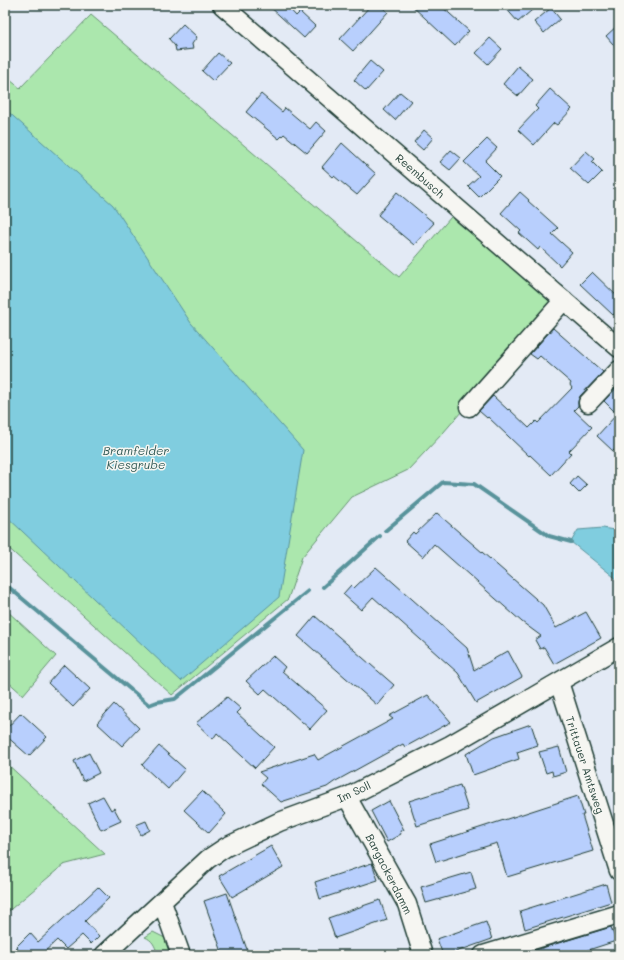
<svg xmlns="http://www.w3.org/2000/svg" width="624" height="960" viewBox="0 0 624 960" font-family="Mali,sans-serif">
<style>
.green{fill:#abe7ad;stroke:#659270}
.water{fill:#80cddf;stroke:#59939b}
.lines{fill:none;stroke-linecap:round;stroke-linejoin:round}
.stream{stroke:#59939b;stroke-width:4}
.building{fill:#b8cffd;stroke:#1f3d34}
.minor-casing{stroke:#1f3d34;stroke-width:21}
.minor{stroke:#f6f6f2;stroke-width:18}
.labels{text-anchor:middle;stroke-width:3;stroke-linejoin:round;paint-order:stroke}
.street-label{font-size:11px;fill:#1f3d34;stroke:#f6f6f2}
.water-label{font-size:12px;font-style:italic;fill:#325a56;stroke:#f6f6f2}
</style>
<rect width="100%" height="100%" fill="#e3eaf5"/>
<filter id="ink" filterUnits="userSpaceOnUse"><feTurbulence type="fractalNoise" baseFrequency=".025" numOctaves="2"/><feDisplacementMap in="SourceGraphic" scale="8" xChannelSelector="R" yChannelSelector="G"/><feConvolveMatrix kernelMatrix="1 2 1 2 8 2 1 2 1" color-interpolation-filters="sRGB"/></filter>
<g filter="url(#ink)">
<path class="green" d="M 91,15 L 399,277 L 451,217 L 555,303 L 443,433 L 408,470 L 352,497 L 302,557 L 288,599 L 172,695 L 5,545 L 5,76 L 20,88 Z
M 5,609 L 56,656 L 23,695 L 5,679 Z
M 5,762 L 105,854 L 63,865 L 5,914 Z
M 153,932 L 167,939 L 173,955 L 163,955 L 162,951 L 157,953 C 155,945 152,940 145,937 Z"/>
<path class="water" d="M 5,109 L 113,205 L 191,323 L 303,450 L 279,597 L 181,681 L 5,515 Z
M 603,528 L 619,531 L 619,581 L 571,542 L 578,530 Z"/>
<g class="lines">
<path class="stream" d="M 385,531 L 443,482 L 474,484 L 549,536 L 571,542
M 5,584 L 149,705 L 157,702 L 175,699 L 308,591
M 323,587 L 380,536"/>
</g>
<path class="building" d="M 268,5 L 286,5 L 296,16 L 300,12 L 315,26 L 304,38 Z
M 371,5 L 379,5 L 388,12 L 353,51 L 340,39 Z
M 411,5 L 440,5 L 469,31 L 455,46 Z
M 503,5 L 538,5 L 518,22 Z
M 551,8 L 560,19 L 544,33 L 534,22 Z
M 183,24 L 197,37 L 192,44 L 193,49 L 176,51 L 175,46 L 169,39 Z
M 619,24 L 619,51 L 606,36 Z
M 490,38 L 502,49 L 488,64 L 476,53 Z
M 218,53 L 230,63 L 213,81 L 202,71 Z
M 370,61 L 383,72 L 366,91 L 354,80 Z
M 518,66 L 533,79 L 518,96 L 503,84 Z
M 550,89 L 572,109 L 557,125 L 554,123 L 534,145 L 518,130 L 538,109 L 535,106 Z
M 400,92 L 411,101 L 395,120 L 384,110 Z
M 261,94 L 282,112 L 285,108 L 310,129 L 316,122 L 326,131 L 307,153 L 284,134 L 279,139 L 246,112 Z
M 424,130 L 433,138 L 423,150 L 414,142 Z
M 487,139 L 497,148 L 485,161 L 500,176 L 479,197 L 468,186 L 479,176 L 464,162 Z
M 342,143 L 376,174 L 357,195 L 334,176 L 333,177 L 322,167 Z
M 451,150 L 461,158 L 450,170 L 440,162 Z
M 586,151 L 595,159 L 592,162 L 602,172 L 589,185 L 570,168 Z
M 397,192 L 434,223 L 414,245 L 378,215 Z
M 520,192 L 529,200 L 528,201 L 558,228 L 552,234 L 572,252 L 560,266 L 540,247 L 538,250 L 519,233 L 521,231 L 501,213 Z
M 592,272 L 619,298 L 619,309 L 613,315 L 580,284 Z
M 553,328 L 603,372 L 580,396 L 578,401 L 578,406 L 574,410 L 592,427 L 569,451 L 571,453 L 551,475 L 530,455 L 529,456 L 488,417 L 487,418 L 479,411 L 493,396 L 508,410 L 509,409 L 529,428 L 536,421 L 538,423 L 572,388 L 570,385 L 571,383 L 540,356 L 537,359 L 530,354 Z
M 618,386 L 619,445 L 613,451 L 597,436 L 617,414 L 604,401 Z
M 577,476 L 587,485 L 579,493 L 570,484 Z
M 437,513 L 543,605 L 556,628 L 586,612 L 601,638 L 554,664 L 544,647 L 540,649 L 535,640 L 541,636 L 522,622 L 434,544 L 423,557 L 405,541 L 413,532 L 415,534 Z
M 376,567 L 467,648 L 474,670 L 508,651 L 522,677 L 476,703 L 458,673 L 373,597 L 361,610 L 343,594 L 351,585 L 354,588 Z
M 315,616 L 394,685 L 377,705 L 298,636 Z
M 273,656 L 285,667 L 282,671 L 327,710 L 310,729 L 265,689 L 260,694 L 246,681 Z
M 64,665 L 90,689 L 73,707 L 48,683 Z
M 428,695 L 451,722 L 405,747 L 403,744 L 334,782 L 327,787 L 281,802 L 261,784 L 266,778 L 259,772 L 314,754 L 318,760 L 393,719 L 389,716 Z
M 227,697 L 241,709 L 237,713 L 274,747 L 255,768 L 217,733 L 213,739 L 196,723 Z
M 114,704 L 139,728 L 122,746 L 97,723 Z
M 21,713 L 47,737 L 29,756 L 5,735 L 5,730 Z
M 531,724 L 538,745 L 517,752 L 519,759 L 473,775 L 466,754 L 494,737 Z
M 159,746 L 185,769 L 168,789 L 142,765 Z
M 559,747 L 566,772 L 553,776 L 552,771 L 546,773 L 539,752 Z
M 89,753 L 99,773 L 83,781 L 74,761 Z
M 460,785 L 468,810 L 417,826 L 409,801 Z
M 202,791 L 226,814 L 209,833 L 184,810 Z
M 103,796 L 111,810 L 114,808 L 121,821 L 101,830 L 88,803 Z
M 578,796 L 584,815 L 582,815 L 593,851 L 507,877 L 497,843 L 436,862 L 430,844 Z
M 389,801 L 404,830 L 400,831 L 401,834 L 387,842 L 371,811 Z
M 146,821 L 150,830 L 141,835 L 136,825 Z
M 271,846 L 283,867 L 232,897 L 219,876 Z
M 372,863 L 378,880 L 320,899 L 315,882 Z
M 471,872 L 476,889 L 426,903 L 421,887 Z
M 606,884 L 611,902 L 525,929 L 520,911 Z
M 98,887 L 109,898 L 85,921 L 99,936 L 91,944 L 82,935 L 66,949 L 57,940 L 41,955 L 23,955 L 16,947 L 30,933 L 38,942 Z
M 227,893 L 236,919 L 249,955 L 223,955 L 204,901 Z
M 380,900 L 387,920 L 335,938 L 328,918 Z
M 486,922 L 492,939 L 447,955 L 443,955 L 437,939 Z
M 611,927 L 616,941 L 573,955 L 519,955 Z"/>
<g class="lines">
<defs>
<path id="minor" d="M 222,5 L 619,348
M 588,403 L 619,370
M 469,407 L 564,300
M 559,682 L 619,871
M 347,797 L 407,904 L 423,955
M 162,902 L 181,955
M 104,955 L 208,859 L 226,847 L 279,822 L 347,797 L 450,745 L 619,647
M 483,955 L 619,914"/>
</defs>
<use href="#minor" class="minor-casing"/>
<use href="#minor" class="minor"/>
</g>
</g>
<g class="labels">
<g class="street-label">
<text transform="translate(420 176) rotate(41)" y="4">Reembusch</text>
<text transform="translate(585 765) rotate(72)" y="4">Trittauer Amtsweg</text>
<text transform="translate(354 792) rotate(-25)" y="4">Im Soll</text>
<text transform="translate(389 874) rotate(63)" y="4">Bargackerdamm</text>
</g>
<g class="water-label">
<text x="136" y="455">Bramfelder<tspan x="136" dy="14">Kiesgrube</tspan></text>
</g>
</g>
<rect width="624" height="960" fill="none" stroke="#f6f6f2" stroke-width="20"/>
<rect x="10" y="10" width="604" height="940" fill="none" stroke="#1f3d34" stroke-width="1.5" filter="url(#ink)"/>
</svg>
